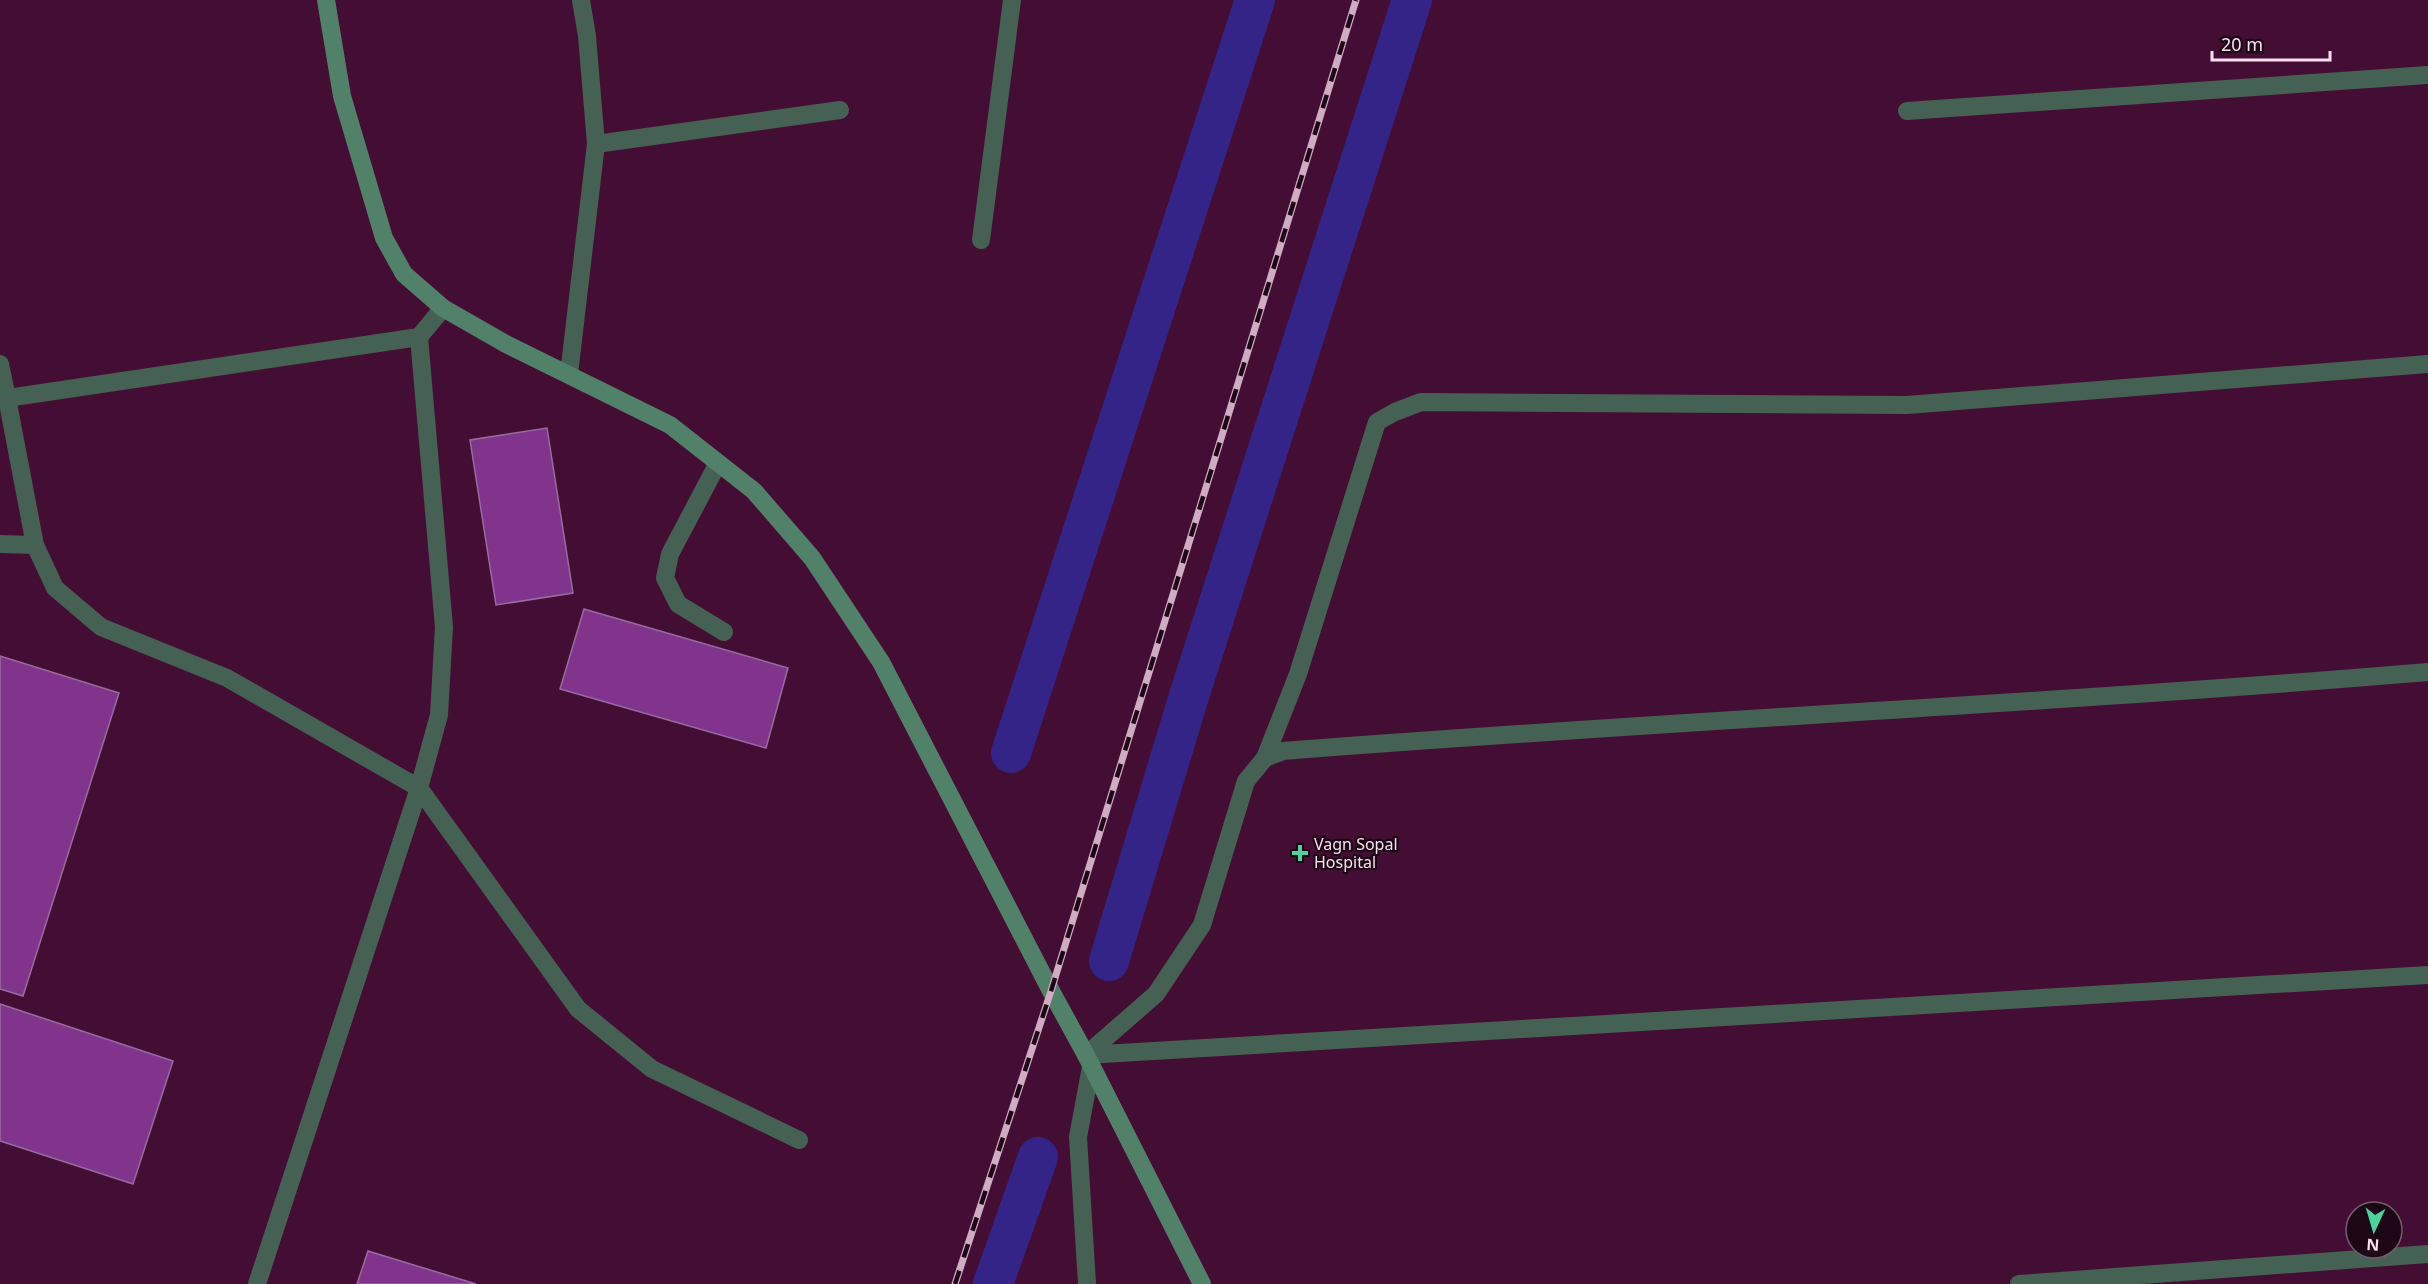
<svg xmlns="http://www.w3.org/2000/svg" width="2428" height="1284" viewBox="0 0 2428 1284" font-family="'Noto Sans',sans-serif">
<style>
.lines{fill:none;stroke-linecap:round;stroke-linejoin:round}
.canal{stroke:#342487;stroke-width:40}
.building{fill:#81348c;stroke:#996b9f;stroke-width:1.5}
.lane{stroke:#446153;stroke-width:18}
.street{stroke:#446153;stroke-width:18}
.secondary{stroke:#52816a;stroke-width:18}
.rail-casing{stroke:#cfacc2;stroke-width:7}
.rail{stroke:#1d0716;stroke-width:4.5;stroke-dasharray:14;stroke-linecap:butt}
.poi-dot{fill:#4ad49c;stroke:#1d0716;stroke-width:2}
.labels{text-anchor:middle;stroke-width:4.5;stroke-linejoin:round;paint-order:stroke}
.poi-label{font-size:16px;fill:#fbdfef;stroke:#1d0716;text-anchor:start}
</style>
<rect width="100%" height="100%" fill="#440e34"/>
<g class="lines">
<path class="canal" d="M 1011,753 L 1255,0
M 1109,961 L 1189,696 L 1412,0
M 993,1284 L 1038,1157"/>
</g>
<path class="building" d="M 547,428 L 573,593 L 496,605 L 470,440 Z
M 584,609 L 788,668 L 766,748 L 560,689 Z
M 0,656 L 119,693 L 23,996 L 0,989 Z
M 0,1004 L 173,1061 L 133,1184 L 0,1141 Z
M 368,1251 L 476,1284 L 357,1284 Z"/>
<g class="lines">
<path class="lane" d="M 596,144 L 840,110
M 981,240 L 1012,0
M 569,374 L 596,144 L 587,36 L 581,0
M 7,398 L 35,545 L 55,588 L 101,627 L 227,678 L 419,788 L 578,1009 L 652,1069 L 799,1140
M 718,463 L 670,554 L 665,578 L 678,604 L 724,632
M 0,544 L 35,545
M 257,1284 L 419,788 L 439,715 L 444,627 L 419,337"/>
<path class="street" d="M 1907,111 L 2428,75
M 0,364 L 7,398
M 0,399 L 419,337 L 443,308
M 1265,758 L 1283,751 C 1664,721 2047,704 2428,672
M 1086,1055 L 1156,994 L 1202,925 L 1246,781 L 1265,758 L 1298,674 L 1377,422 L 1395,412 L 1421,402 L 1907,405 L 2428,364
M 1086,1055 L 2428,975
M 1087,1284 L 1078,1137 L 1091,1067
M 2019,1284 L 2428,1254"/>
<path class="secondary" d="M 326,0 L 342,96 L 384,238 L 404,274 L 443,308 L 506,344 L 670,425 L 754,491 L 812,558 L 881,662 L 1051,991 L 1086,1055 L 1202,1284"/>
<defs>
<path id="rail" d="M 955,1284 L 1051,991 L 1356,0"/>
</defs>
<use href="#rail" class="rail-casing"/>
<use href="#rail" class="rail"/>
</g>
<path class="poi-dot" d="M1297 844h6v6h6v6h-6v6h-6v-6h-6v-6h6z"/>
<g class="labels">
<g class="poi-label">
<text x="1314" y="850">Vagn Sopal<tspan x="1314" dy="18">Hospital</tspan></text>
</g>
</g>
<g transform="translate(2374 1230) rotate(184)"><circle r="28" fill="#1d0716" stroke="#765d6d" stroke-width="1.5"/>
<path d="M0-4.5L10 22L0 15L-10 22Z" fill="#4ad49c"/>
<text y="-9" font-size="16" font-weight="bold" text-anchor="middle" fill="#fbdfef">N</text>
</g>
<path d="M2212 51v9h118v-9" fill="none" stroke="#fbdfef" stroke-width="3"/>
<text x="2221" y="51" font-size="18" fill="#fbdfef" stroke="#1d0716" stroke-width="4.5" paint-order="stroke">20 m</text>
</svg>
